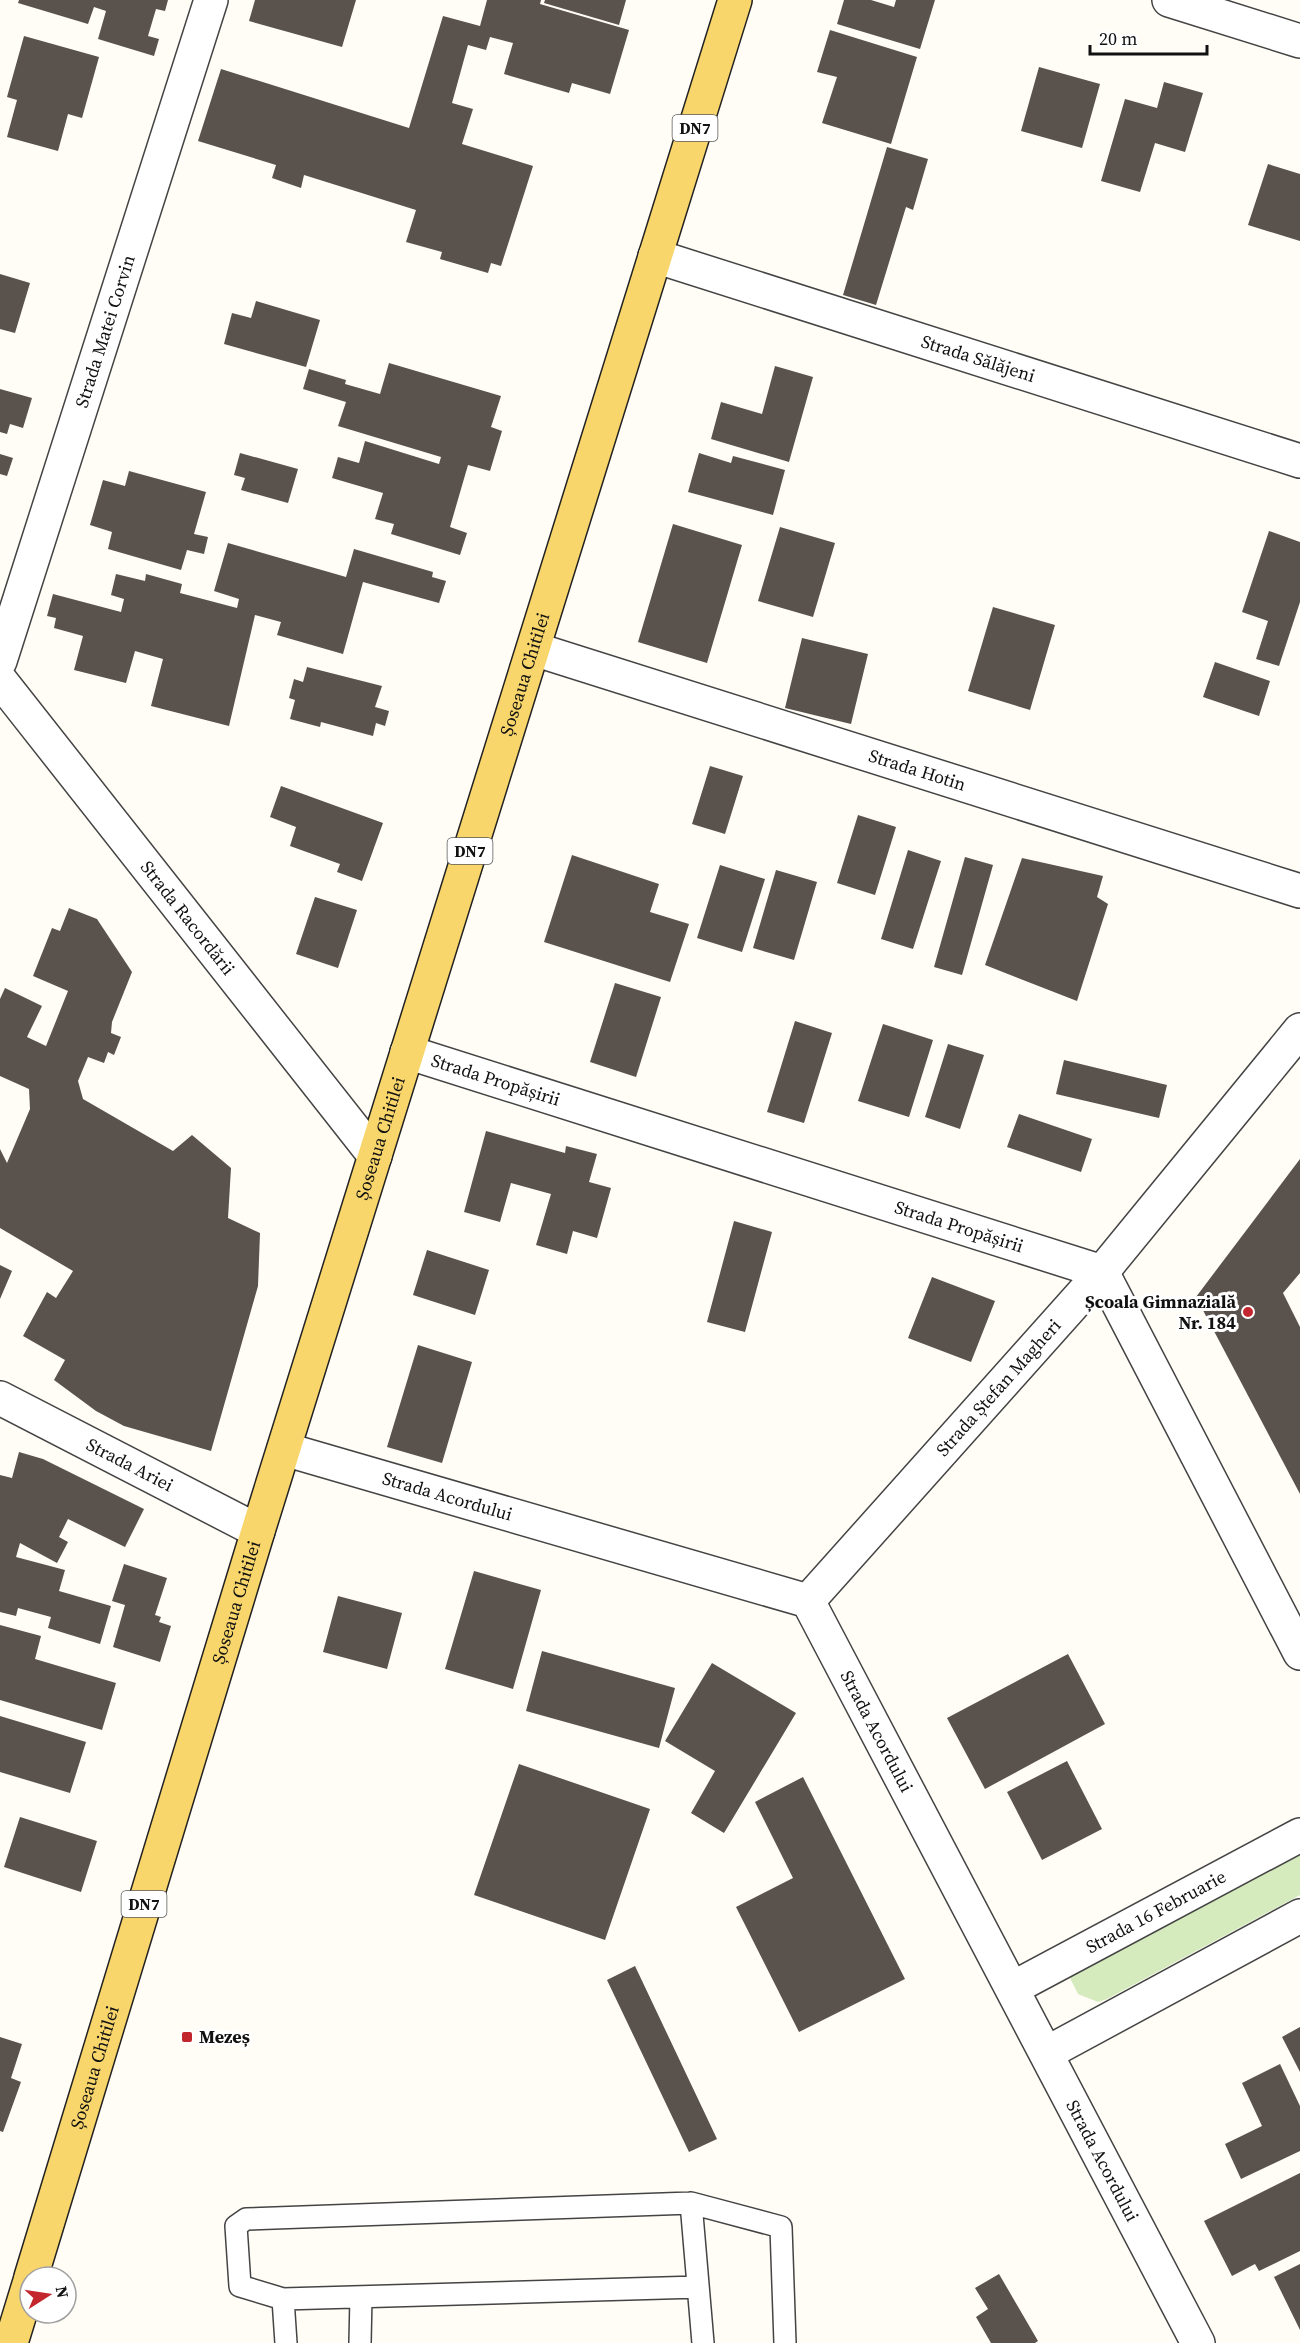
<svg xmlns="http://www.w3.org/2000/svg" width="1300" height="2343" viewBox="0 0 1300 2343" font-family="'Source Serif 4',serif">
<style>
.green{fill:#d5ebbd}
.building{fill:#5a524d}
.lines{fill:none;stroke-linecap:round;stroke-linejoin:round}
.lane-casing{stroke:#444;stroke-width:24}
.street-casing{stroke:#444;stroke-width:36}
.primary-casing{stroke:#222;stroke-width:36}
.lane{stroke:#fff;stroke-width:21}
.street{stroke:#fff;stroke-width:33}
.primary{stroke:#f9d66b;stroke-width:33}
.poi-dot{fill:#c4262e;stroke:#fff;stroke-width:2}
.labels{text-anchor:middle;stroke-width:6;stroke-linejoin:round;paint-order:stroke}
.shield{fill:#fff;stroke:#585858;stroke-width:1.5}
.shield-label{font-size:16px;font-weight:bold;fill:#111}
.street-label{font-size:18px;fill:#111;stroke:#fff}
.poi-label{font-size:18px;font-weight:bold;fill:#111;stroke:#fff;text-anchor:end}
</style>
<rect width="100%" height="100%" fill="#fffdf5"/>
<path class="green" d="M 1300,1842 L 1300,1895 L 1107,1999 L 1098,2002 L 1078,1994 L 1070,1978 L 1071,1967 Z"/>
<path class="building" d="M 19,0 L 168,0 L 165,11 L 156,9 L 148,36 L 159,39 L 154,56 L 98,39 L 106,11 L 94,7 L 88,24 L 18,3 Z
M 255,0 L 356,0 L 342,47 L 249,21 Z
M 487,0 L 541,0 L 540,4 L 629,30 L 610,94 L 572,83 L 569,93 L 504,74 L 513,43 L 490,37 L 486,50 L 468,45 L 452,103 L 473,109 L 462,144 L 533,166 L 501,266 L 491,263 L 488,273 L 440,259 L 442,252 L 406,242 L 416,210 L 304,175 L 301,188 L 272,178 L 276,165 L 198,141 L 221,69 L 409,128 L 443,16 L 480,26 Z
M 545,0 L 626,0 L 619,25 L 544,3 Z
M 844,0 L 871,0 L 894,7 L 896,0 L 935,0 L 920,49 L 837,24 Z
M 830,30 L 917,57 L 891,144 L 822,123 L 837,77 L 817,72 Z
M 24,36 L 99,57 L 82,118 L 68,114 L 58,151 L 7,137 L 17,100 L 7,97 Z
M 1039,67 L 1100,84 L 1082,148 L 1021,131 Z
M 1164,82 L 1203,93 L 1185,152 L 1155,143 L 1140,192 L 1101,181 L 1125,99 L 1157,108 Z
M 887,147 L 928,159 L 913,210 L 906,207 L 876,305 L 843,295 Z
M 1268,164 L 1300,174 L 1300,241 L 1248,225 Z
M 0,274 L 30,283 L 15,333 L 0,329 Z
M 256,301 L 320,320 L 306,367 L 224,344 L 232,313 L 251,318 Z
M 389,363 L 501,396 L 491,427 L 502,431 L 490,471 L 468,465 L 450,527 L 467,533 L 460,555 L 391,534 L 394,524 L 375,519 L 383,493 L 332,478 L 338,457 L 359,463 L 365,441 L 439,464 L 441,457 L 338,426 L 346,402 L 303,389 L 309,369 L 346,380 L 345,384 L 380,394 Z
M 775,366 L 813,377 L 789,462 L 711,439 L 721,402 L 762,414 Z
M 0,389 L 32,398 L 23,428 L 10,424 L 7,434 L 0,432 Z
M 240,453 L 298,469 L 288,503 L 241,490 L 245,478 L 234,475 Z
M 699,453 L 731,463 L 733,456 L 785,470 L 773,515 L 688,492 Z
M 0,454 L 13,458 L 7,476 L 0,474 Z
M 129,471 L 206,492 L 194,534 L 208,537 L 204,554 L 187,550 L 181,570 L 108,549 L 112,532 L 90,525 L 103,480 L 125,486 Z
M 673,524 L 742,545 L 707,663 L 638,642 Z
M 780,527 L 835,543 L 813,617 L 758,601 Z
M 1269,531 L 1300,542 L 1300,602 L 1279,666 L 1256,659 L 1268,621 L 1242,612 Z
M 228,543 L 346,577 L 354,549 L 433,572 L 432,577 L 446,581 L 439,603 L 363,582 L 343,654 L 277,635 L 281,622 L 255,615 L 229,726 L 151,706 L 163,659 L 135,651 L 126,683 L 74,670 L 83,636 L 54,628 L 56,618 L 47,616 L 53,594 L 121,612 L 124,599 L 111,595 L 116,574 L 145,581 L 146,574 L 182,584 L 180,593 L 237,608 L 239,599 L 214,591 Z
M 993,607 L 1055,625 L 1030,710 L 968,691 Z
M 802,638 L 868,654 L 851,724 L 785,708 Z
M 1215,662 L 1270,681 L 1259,716 L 1203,697 Z
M 307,667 L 382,686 L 375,707 L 389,711 L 385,726 L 376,723 L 373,736 L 321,722 L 320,727 L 290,719 L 295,700 L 289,698 L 294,679 L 303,682 Z
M 710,766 L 743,776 L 725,834 L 692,824 Z
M 281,786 L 383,823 L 362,881 L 337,872 L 340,864 L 290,846 L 296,827 L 270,817 Z
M 858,815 L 896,827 L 875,895 L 837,883 Z
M 908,850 L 941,861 L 913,949 L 881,939 Z
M 572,855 L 659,884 L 650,912 L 689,924 L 670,982 L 544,942 Z
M 965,857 L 993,865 L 962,975 L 934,967 Z
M 1022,858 L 1103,876 L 1097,897 L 1108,904 L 1077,1001 L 985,965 Z
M 720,865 L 765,879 L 742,952 L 697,938 Z
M 776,870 L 817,882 L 794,960 L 753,948 Z
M 315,897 L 357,910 L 338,968 L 296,954 Z
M 69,908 L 97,919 L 132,972 L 112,1022 L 111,1033 L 121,1037 L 114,1055 L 108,1052 L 104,1063 L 88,1057 L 78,1081 L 83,1099 L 173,1151 L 192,1135 L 231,1168 L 228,1218 L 260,1233 L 258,1286 L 211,1451 L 124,1426 L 96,1411 L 54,1380 L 65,1360 L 23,1336 L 47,1292 L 56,1298 L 73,1271 L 0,1228 L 0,1149 L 7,1163 L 30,1109 L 29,1089 L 0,1076 L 0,999 L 5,988 L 42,1006 L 27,1037 L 46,1046 L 68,991 L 33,976 L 52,928 L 60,931 Z
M 615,983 L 661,997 L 636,1077 L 590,1062 Z
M 795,1021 L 832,1033 L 804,1123 L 767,1112 Z
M 883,1024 L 933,1040 L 909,1117 L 858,1101 Z
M 948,1044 L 984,1055 L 960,1129 L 925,1117 Z
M 1064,1060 L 1167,1085 L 1159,1118 L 1056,1094 Z
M 1019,1114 L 1092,1139 L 1081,1172 L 1007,1147 Z
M 486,1131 L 565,1153 L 566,1146 L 597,1154 L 589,1182 L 611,1188 L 597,1238 L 573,1231 L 567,1254 L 536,1245 L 551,1194 L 511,1183 L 500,1222 L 464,1212 Z
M 1300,1159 L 1300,1273 L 1283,1293 L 1300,1327 L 1300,1494 L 1196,1297 Z
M 734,1221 L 772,1232 L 745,1332 L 707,1322 Z
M 427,1250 L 489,1270 L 475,1315 L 413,1295 Z
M 0,1265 L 12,1271 L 0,1299 Z
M 932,1277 L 995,1301 L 971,1362 L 908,1338 Z
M 418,1345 L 472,1362 L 442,1463 L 387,1447 Z
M 19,1452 L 43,1459 L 144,1509 L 125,1547 L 68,1519 L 59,1537 L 68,1542 L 57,1563 L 20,1543 L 16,1557 L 65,1570 L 59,1591 L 111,1606 L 100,1644 L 48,1628 L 51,1617 L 18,1608 L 16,1616 L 0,1612 L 0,1475 L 12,1478 Z
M 124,1564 L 167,1578 L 155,1615 L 161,1617 L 159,1622 L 171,1626 L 160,1662 L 113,1647 L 125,1605 L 112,1601 Z
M 474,1571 L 541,1590 L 513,1689 L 445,1669 Z
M 338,1596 L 402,1613 L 387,1669 L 323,1652 Z
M 0,1625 L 41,1636 L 35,1659 L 116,1683 L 102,1730 L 0,1700 Z
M 542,1651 L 675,1688 L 659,1748 L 526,1711 Z
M 1068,1654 L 1105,1724 L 985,1789 L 947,1718 Z
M 712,1663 L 796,1713 L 724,1833 L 691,1813 L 715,1771 L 665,1741 Z
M 0,1716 L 86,1742 L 70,1793 L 0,1772 Z
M 1067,1761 L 1102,1829 L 1042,1860 L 1007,1792 Z
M 519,1764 L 650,1809 L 605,1940 L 474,1895 Z
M 803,1777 L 905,1979 L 799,2032 L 736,1907 L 793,1878 L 755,1802 Z
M 20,1817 L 97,1841 L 81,1892 L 4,1867 Z
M 635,1966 L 717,2139 L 689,2152 L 607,1980 Z
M 1300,2027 L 1300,2072 L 1282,2037 Z
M 0,2037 L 22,2044 L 11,2078 L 21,2082 L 3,2132 L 0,2131 Z
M 1280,2064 L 1300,2106 L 1300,2151 L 1241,2179 L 1225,2144 L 1262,2126 L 1242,2083 Z
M 1300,2173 L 1300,2251 L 1259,2271 L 1255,2264 L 1232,2276 L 1204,2221 Z
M 1300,2264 L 1300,2330 L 1274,2277 Z
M 999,2274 L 1038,2341 L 1035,2343 L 991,2343 L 976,2317 L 988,2309 L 975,2288 Z"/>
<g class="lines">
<defs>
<path id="lane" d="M 691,2203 L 703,2343
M 698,2287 L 283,2299 L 240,2286 L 236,2226 L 246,2219 L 691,2203 L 781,2227 L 785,2343
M 283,2299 L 286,2343
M 360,2343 L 361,2297"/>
<g id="street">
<path d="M 1169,0 L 1300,41"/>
<path id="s1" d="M 655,256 L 1300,461"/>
<path id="s2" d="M 534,649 L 1300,891"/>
<path id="s3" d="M 0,661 L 211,0"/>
<path id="s4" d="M 0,680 L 375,1156"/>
<path id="s5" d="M 407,1052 L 1102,1272 L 1300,1653"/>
<path id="s6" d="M 0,1398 L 258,1531"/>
<path id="s7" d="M 284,1449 L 808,1601 L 1198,2343"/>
<path id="s8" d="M 808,1601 L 1102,1272 L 1300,1030"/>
<path id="s9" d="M 1013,1988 L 1300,1835"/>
<path d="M 1047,2053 L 1300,1916"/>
</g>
<g id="primary">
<path id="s10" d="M 31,2277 L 258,1531 L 735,0"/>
<path d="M 11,2343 L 30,2281"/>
</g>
</defs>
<use href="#lane" class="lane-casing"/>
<use href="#street" class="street-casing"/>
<use href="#primary" class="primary-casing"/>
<use href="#lane" class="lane"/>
<use href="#street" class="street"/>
<use href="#primary" class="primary"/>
</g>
<g class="poi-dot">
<circle cx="1248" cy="1312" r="6"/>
<rect x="181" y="2031" width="12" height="12" rx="3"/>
</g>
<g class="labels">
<g class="shield">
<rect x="672.5" y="115" width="45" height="26" rx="4.5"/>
<rect x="447.5" y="838" width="45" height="26" rx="4.5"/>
<rect x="121.5" y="1891" width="45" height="26" rx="4.5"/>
</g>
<g class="shield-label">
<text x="695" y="134">DN7</text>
<text x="470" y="857">DN7</text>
<text x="144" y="1910">DN7</text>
</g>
<g class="street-label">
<text dy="6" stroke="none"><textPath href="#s3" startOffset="346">Strada Matei Corvin</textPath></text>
<text dy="6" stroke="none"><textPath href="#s1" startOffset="339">Strada Sălăjeni</textPath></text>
<text dy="6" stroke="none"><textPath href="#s10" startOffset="1677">Șoseaua Chitilei</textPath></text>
<text dy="6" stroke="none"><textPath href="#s2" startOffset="402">Strada Hotin</textPath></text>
<text dy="6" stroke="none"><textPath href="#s4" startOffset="303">Strada Racordării</textPath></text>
<text dy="6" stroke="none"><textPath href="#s5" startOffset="93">Strada Propășirii</textPath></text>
<text dy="6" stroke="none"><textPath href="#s10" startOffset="1191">Șoseaua Chitilei</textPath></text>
<text dy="6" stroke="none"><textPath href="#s5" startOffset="579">Strada Propășirii</textPath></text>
<text dy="6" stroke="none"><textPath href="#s8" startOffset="286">Strada Ștefan Magheri</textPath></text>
<text dy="6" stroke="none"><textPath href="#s6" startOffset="146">Strada Ariei</textPath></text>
<text dy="6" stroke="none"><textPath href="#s7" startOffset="170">Strada Acordului</textPath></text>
<text dy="6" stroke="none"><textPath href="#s10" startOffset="705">Șoseaua Chitilei</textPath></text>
<text dy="6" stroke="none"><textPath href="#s7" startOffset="693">Strada Acordului</textPath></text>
<text dy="6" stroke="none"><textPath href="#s9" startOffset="162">Strada 16 Februarie</textPath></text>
<text dy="6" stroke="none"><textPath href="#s10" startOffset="219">Șoseaua Chitilei</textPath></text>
<text dy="6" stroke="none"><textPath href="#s7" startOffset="1178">Strada Acordului</textPath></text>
</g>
<g class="poi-label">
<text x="1236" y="1308">Școala Gimnazială<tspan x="1236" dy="21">Nr. 184</tspan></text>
<text x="199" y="2043" text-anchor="start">Mezeș</text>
</g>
</g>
<g transform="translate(48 2295) rotate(78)"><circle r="28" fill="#ffffff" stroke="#a0a0a0" stroke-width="1.5"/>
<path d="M0-4.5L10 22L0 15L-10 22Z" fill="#c4262e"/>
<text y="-9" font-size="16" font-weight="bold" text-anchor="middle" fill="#111111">N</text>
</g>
<path d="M1090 45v9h117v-9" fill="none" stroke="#111111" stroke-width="3"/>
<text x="1099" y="45" font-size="18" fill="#111111" stroke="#ffffff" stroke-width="4.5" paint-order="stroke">20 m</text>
</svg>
